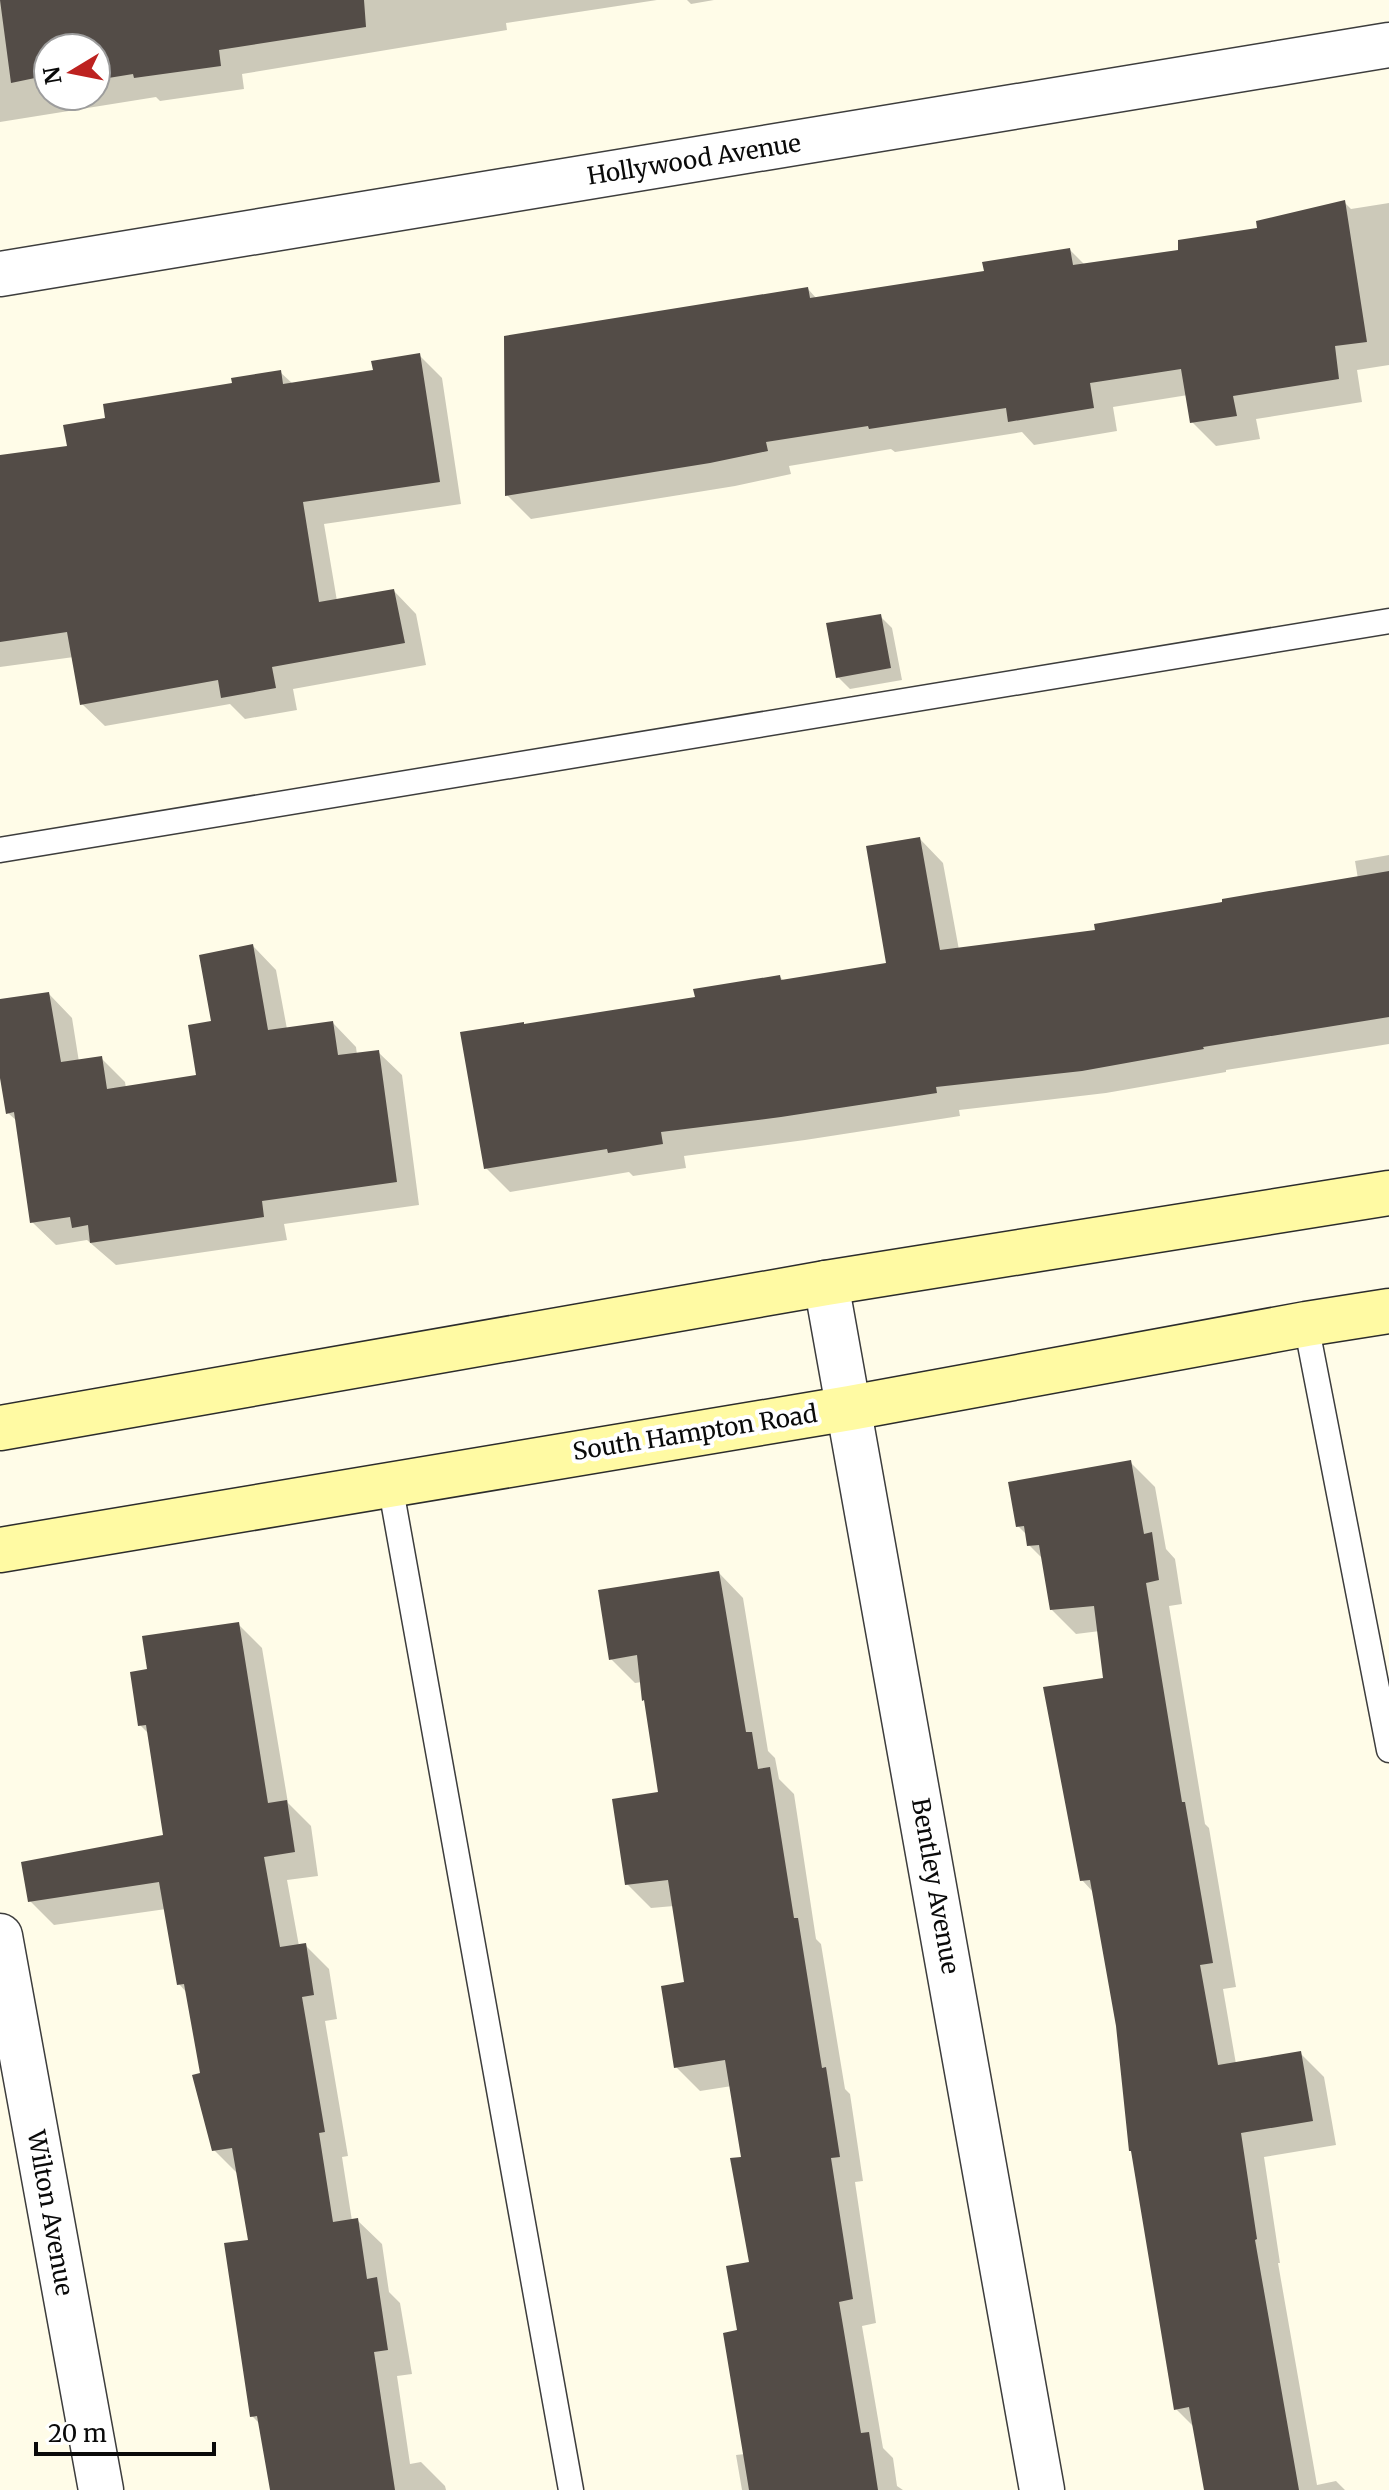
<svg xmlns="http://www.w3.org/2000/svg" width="1389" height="2490" viewBox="0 0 1389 2490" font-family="Merriweather,serif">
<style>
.shadow{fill:#0003;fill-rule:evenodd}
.building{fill:#534c47}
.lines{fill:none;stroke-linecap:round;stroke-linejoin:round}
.lane-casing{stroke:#3d3d3d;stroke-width:27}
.street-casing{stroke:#3d3d3d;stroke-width:47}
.secondary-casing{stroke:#2c2c2c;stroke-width:47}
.lane{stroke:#fff;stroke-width:24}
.street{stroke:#fff;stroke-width:44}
.secondary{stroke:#fffaa3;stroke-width:44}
.labels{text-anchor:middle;stroke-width:8;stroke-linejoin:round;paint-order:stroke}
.street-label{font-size:24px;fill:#0a0a0a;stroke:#fff}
</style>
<rect width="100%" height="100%" fill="#fffce8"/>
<path class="shadow" d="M 0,0 L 657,0 L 506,23 L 507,30 L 242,74 L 244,89 L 160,101 L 156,97 L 0,122 ZM 48,48 L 96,48 L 96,96 L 48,96 Z
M 687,0 L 714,0 L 691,4 Z
M 1344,202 L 1351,209 L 1389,203 L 1389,365 L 1357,370 L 1362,402 L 1256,419 L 1260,439 L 1216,446 L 1192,422 L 1188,395 L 1113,407 L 1117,431 L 1034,445 L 1022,432 L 895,452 L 891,449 L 789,466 L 791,474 L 735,486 L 531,519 L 507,495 L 808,289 L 817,299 L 986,272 L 1070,250 L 1085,265 L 1181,251 L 1259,230 Z
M 419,355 L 442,378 L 461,504 L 324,524 L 337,601 L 394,591 L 416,614 L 426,665 L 293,689 L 297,710 L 245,719 L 230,704 L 105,726 L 82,704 L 74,657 L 0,667 L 0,457 L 69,448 L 108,420 L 280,372 L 293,384 L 375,371 Z
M 880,616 L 892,628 L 902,680 L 850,689 L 838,677 Z
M 920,839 L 943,863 L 959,950 L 1097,931 L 1358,879 L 1355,861 L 1389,855 L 1389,1044 L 1226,1070 L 1226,1072 L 1106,1093 L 959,1110 L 960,1116 L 805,1140 L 684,1156 L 686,1168 L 633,1176 L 629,1172 L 510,1192 L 486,1168 L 526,1026 L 697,999 L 780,977 L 785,982 L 888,964 Z
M 253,946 L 276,970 L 287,1029 L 333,1023 L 356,1047 L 357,1055 L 378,1052 L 402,1075 L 419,1205 L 284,1224 L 287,1240 L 116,1265 L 87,1240 L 56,1245 L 32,1222 L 18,1122 L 8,1113 L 0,1076 L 0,1001 L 49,994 L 72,1018 L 79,1062 L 101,1058 L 125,1082 L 126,1088 L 198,1077 L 213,1023 Z
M 1130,1462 L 1155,1487 L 1166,1549 L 1175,1559 L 1182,1604 L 1169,1606 L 1205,1824 L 1209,1828 L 1236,1987 L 1223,1989 L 1236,2064 L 1300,2053 L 1324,2077 L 1336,2145 L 1264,2157 L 1280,2263 L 1278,2263 L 1317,2485 L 1336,2481 L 1345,2490 L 1206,2490 L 1195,2428 L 1176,2409 L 1118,2026 L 1094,1893 L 1082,1880 L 1106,1680 L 1100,1631 L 1076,1634 L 1051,1609 L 1043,1559 L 1029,1545 L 1028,1536 L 1018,1526 Z
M 719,1573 L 743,1598 L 768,1751 L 775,1758 L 779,1779 L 794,1794 L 816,1939 L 821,1944 L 845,2089 L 850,2094 L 863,2181 L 855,2182 L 876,2323 L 862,2326 L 883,2448 L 893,2458 L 897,2486 L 903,2490 L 742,2490 L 736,2455 L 745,2454 L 740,2332 L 751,2264 L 743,2158 L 732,2086 L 700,2091 L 676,2067 L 686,1983 L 674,1906 L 651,1908 L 627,1884 L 660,1794 L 642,1682 L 635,1683 L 611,1659 Z
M 238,1624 L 262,1648 L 288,1803 L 311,1826 L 318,1876 L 287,1880 L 299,1946 L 305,1945 L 329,1969 L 337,2019 L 325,2021 L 348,2156 L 342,2157 L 352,2221 L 357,2220 L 382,2244 L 389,2292 L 400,2303 L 412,2374 L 397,2376 L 410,2464 L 421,2462 L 445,2486 L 446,2490 L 272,2490 L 260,2424 L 252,2416 L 250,2242 L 239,2175 L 214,2150 L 187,1993 L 179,1984 L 166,1909 L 54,1925 L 30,1901 L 165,1837 L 150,1735 L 140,1725 L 150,1670 Z"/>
<path class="building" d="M 0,0 L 364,0 L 366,27 L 219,50 L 221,66 L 134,78 L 133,74 L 96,80 L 96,48 L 48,48 L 48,87 L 37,89 L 35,78 L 11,83 Z
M 1345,200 L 1367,342 L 1335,346 L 1339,379 L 1233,396 L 1237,416 L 1190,423 L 1181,369 L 1090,383 L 1094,408 L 1008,422 L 1006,408 L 869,429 L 868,426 L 766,442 L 768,451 L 710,463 L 505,496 L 504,336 L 808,287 L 810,298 L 984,271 L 982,262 L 1070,248 L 1073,265 L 1178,250 L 1178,240 L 1257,228 L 1256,221 Z
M 420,353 L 440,482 L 303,502 L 319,602 L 394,589 L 405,643 L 272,667 L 276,688 L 221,698 L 218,680 L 80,705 L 67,632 L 0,642 L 0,455 L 67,446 L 63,425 L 105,418 L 103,404 L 232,383 L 231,378 L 281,370 L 283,384 L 373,370 L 371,361 Z
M 881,614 L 891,668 L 836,678 L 826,623 Z
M 920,837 L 940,950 L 1095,930 L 1094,924 L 1222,902 L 1222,899 L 1389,871 L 1389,1017 L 1203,1047 L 1204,1049 L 1082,1071 L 936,1087 L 937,1093 L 781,1117 L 661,1132 L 663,1144 L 608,1153 L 607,1149 L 484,1169 L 460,1032 L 524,1022 L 524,1024 L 695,997 L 693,989 L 780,975 L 781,980 L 886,963 L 866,846 Z
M 253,944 L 268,1030 L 333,1021 L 338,1055 L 379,1050 L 397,1182 L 262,1201 L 264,1217 L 90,1243 L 88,1225 L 72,1228 L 70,1217 L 30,1223 L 14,1112 L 6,1114 L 0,1078 L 0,999 L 49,992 L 61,1062 L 102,1056 L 107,1089 L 196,1075 L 188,1025 L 211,1021 L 199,955 Z
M 1131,1460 L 1144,1534 L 1152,1532 L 1159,1580 L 1146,1583 L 1182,1802 L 1185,1802 L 1213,1963 L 1200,1965 L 1218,2065 L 1301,2051 L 1313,2121 L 1241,2133 L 1257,2239 L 1255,2240 L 1299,2490 L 1204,2490 L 1189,2407 L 1174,2410 L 1131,2151 L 1129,2151 L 1116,2026 L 1090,1880 L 1080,1881 L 1043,1687 L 1103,1678 L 1094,1606 L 1050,1610 L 1039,1545 L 1027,1546 L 1024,1526 L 1016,1527 L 1008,1482 Z
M 719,1571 L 746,1732 L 752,1732 L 758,1769 L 770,1767 L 794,1918 L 798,1918 L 822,2068 L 826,2067 L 840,2157 L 831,2158 L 853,2299 L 839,2302 L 861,2433 L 869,2432 L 878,2490 L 749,2490 L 723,2333 L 737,2330 L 726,2266 L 749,2262 L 730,2158 L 741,2157 L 725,2060 L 674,2068 L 661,1986 L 684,1982 L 668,1880 L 625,1885 L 612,1799 L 658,1792 L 644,1700 L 642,1701 L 637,1655 L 609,1660 L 598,1590 Z
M 239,1622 L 268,1803 L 287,1800 L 295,1852 L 264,1857 L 280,1947 L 306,1943 L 314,1995 L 302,1997 L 325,2132 L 319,2133 L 333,2222 L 358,2218 L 367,2279 L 377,2277 L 388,2350 L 374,2352 L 395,2490 L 270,2490 L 257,2416 L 250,2417 L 224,2243 L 248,2240 L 232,2148 L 212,2151 L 192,2075 L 200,2073 L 184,1984 L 177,1985 L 159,1882 L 28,1902 L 21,1862 L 163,1835 L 146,1725 L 138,1726 L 130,1672 L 147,1669 L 142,1636 Z"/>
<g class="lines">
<defs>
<path id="lane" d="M 0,850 L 1389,621
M 1306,1324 L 1389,1750
M 390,1484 L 571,2490"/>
<path id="street" d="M 0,274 L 1389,45
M 826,1283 L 1042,2490
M 0,1936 L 101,2490"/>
<path id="secondary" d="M 0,1428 L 826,1283 L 1389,1193
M 0,1550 L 850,1408 L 1306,1324 L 1389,1311"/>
</defs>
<use href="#lane" class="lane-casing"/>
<use href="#street" class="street-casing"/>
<use href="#secondary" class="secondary-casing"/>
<use href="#lane" class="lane"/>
<use href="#street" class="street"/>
<use href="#secondary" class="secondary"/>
</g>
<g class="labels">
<g class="street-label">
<text transform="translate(694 160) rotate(-9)" y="8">Hollywood Avenue</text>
<text transform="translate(695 1433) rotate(-9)" y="8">South Hampton Road</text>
<text transform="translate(935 1886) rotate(80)" y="8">Bentley Avenue</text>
<text transform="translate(50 2213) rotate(80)" y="8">Wilton Avenue</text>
</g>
</g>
<g transform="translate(72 72) rotate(260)"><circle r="38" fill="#ffffff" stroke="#9d9d9d" stroke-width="2"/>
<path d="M0-6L14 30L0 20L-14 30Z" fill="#bd2220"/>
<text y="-12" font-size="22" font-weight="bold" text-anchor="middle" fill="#0a0a0a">N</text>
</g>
<path d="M36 2442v12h178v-12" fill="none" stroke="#0a0a0a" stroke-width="4"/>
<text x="48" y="2442" font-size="24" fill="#0a0a0a" stroke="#ffffff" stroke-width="6" paint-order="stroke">20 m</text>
</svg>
